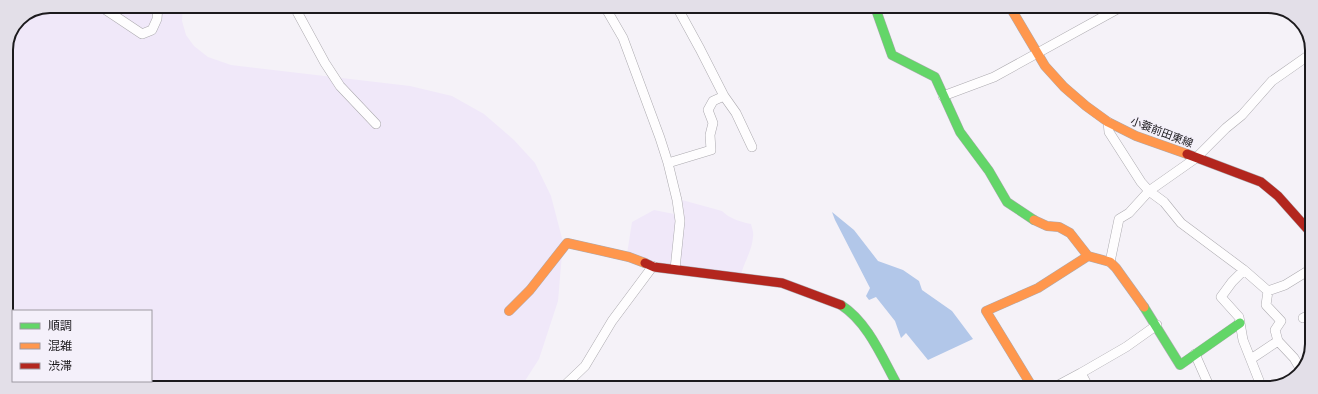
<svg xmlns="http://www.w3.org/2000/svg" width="1318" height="394" viewBox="0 0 1318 394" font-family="'Titillium Web','Noto Sans JP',sans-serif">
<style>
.green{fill:#f0e8f9}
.water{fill:#b2c7e9}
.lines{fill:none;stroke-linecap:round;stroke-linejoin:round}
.street-casing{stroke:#acaaaf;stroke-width:10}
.fast-casing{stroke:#acaaaf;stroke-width:10}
.slow-casing{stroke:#acaaaf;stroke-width:10}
.jam-casing{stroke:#acaaaf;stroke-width:10}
.street{stroke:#fefdfe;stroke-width:9}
.fast{stroke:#63d668;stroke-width:9}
.slow{stroke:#ff974d;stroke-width:9}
.jam{stroke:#b3261e;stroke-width:9}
.labels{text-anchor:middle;stroke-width:3;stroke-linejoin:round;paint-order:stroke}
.street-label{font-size:11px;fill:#1c1a1d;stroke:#f4f0fa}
.rim{fill:none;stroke:#1c1a1d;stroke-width:2}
</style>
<rect width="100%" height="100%" fill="#f5f2f8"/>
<path class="green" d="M 50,6 L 183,6 L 182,21 L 186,35 L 194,46 L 208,57 L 231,65 L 410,86 L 452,96 L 484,114 L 514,140 L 535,163 L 551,196 L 563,242 L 558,301 L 539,359 L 521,387 L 38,386 L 30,381 L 151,381 L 151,311 L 13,311 L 13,364 L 6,347 L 6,50 L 19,19 Z
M 682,200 L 722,211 C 730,219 741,222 751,224 C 752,228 754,233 753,237 C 752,251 744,262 741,275 L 678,267 L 627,254 L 632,222 L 654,210 L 684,216 Z"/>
<path class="water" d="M 832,212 L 854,230 L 878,261 L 903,270 L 919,281 L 922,290 L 952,311 L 973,339 L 928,360 L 906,333 L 901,338 L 895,321 L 876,297 L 869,300 L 866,296 L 870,288 L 835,220 Z"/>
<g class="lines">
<defs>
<path id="street" d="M 100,6 L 142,34 L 152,30 L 157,19 L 158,6
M 292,6 L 295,8 L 325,63 L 340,86 L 376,124
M 605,7 L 623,38 L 660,138 L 668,163 L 677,200 L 680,221 L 675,269
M 677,7 L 700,49 L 724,96 L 736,113 L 752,147
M 943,96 L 994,77 L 1121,7
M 1108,122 L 1109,132 L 1141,182 L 1149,191 L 1164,202 L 1181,223 L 1244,270
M 668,163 L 711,150 L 710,135 L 713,123 L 708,110 L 713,101 L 724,96
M 1110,262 L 1119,219 L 1129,213 L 1149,191 L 1196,158 L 1226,128 L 1242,115 L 1272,81 L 1312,53
M 1268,291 L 1266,305 L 1281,321 L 1275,330 L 1278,341 L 1294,358 L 1301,370
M 1303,318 L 1311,314
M 1195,354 L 1210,388
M 1251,359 L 1278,341
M 1081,373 L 1126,347 L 1157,325
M 563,387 L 585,366 L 612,321 L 653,266
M 1053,388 L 1081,373 L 1089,388
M 1262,388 L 1243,340 L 1239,317 L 1221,297 L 1232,282 L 1244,270 L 1268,291 L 1285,285 L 1311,269"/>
<path id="fast" d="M 875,7 L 892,55 L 935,77 L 960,132 L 989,171 L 1007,202 L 1034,220
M 841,305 C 869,323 883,360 899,388
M 1144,307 L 1180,365 L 1240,323"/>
<path id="slow" d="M 1010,7 L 1045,66 L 1064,87 L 1086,106 L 1108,122 L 1136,136 L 1187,154
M 1034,220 L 1047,226 L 1059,227 L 1070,233 L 1088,256
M 509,311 L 530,290 L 567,243 L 629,257 L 645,263
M 1033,388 L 986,311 L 1038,288 L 1088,256 L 1110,262 L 1116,268 L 1144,307"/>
<path id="jam" d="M 1187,154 L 1261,182 L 1278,196 L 1311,233
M 645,263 L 654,267 L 782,283 L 841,305"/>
</defs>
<use href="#street" class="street-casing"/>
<use href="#fast" class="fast-casing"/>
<use href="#slow" class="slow-casing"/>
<use href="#jam" class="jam-casing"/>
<use href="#street" class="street"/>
<use href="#fast" class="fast"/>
<use href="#slow" class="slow"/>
<use href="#jam" class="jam"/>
</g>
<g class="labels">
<g class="street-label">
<text transform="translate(1162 132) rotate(21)" y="4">小蓑前田東線</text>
</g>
</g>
<path d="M0 0H1318V394H0ZM50 13H1268A37 37 0 0 1 1305 50V344A37 37 0 0 1 1268 381H50A37 37 0 0 1 13 344V50A37 37 0 0 1 50 13Z" fill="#e3dfe8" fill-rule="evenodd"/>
<path class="rim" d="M50 13H1268A37 37 0 0 1 1305 50V344A37 37 0 0 1 1268 381H50A37 37 0 0 1 13 344V50A37 37 0 0 1 50 13Z"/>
<rect x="12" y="310" width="140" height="72" fill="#f4f0fa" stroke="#9e9aa2"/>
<rect x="20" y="323" width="20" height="6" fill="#63d668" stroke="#9e9aa2"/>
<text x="48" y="330" font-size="12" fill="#1c1a1d">順調</text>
<rect x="20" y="343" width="20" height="6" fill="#ff974d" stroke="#9e9aa2"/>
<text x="48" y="350" font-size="12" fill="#1c1a1d">混雑</text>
<rect x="20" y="363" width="20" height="6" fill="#b3261e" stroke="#9e9aa2"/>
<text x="48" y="370" font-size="12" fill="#1c1a1d">渋滞</text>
</svg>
